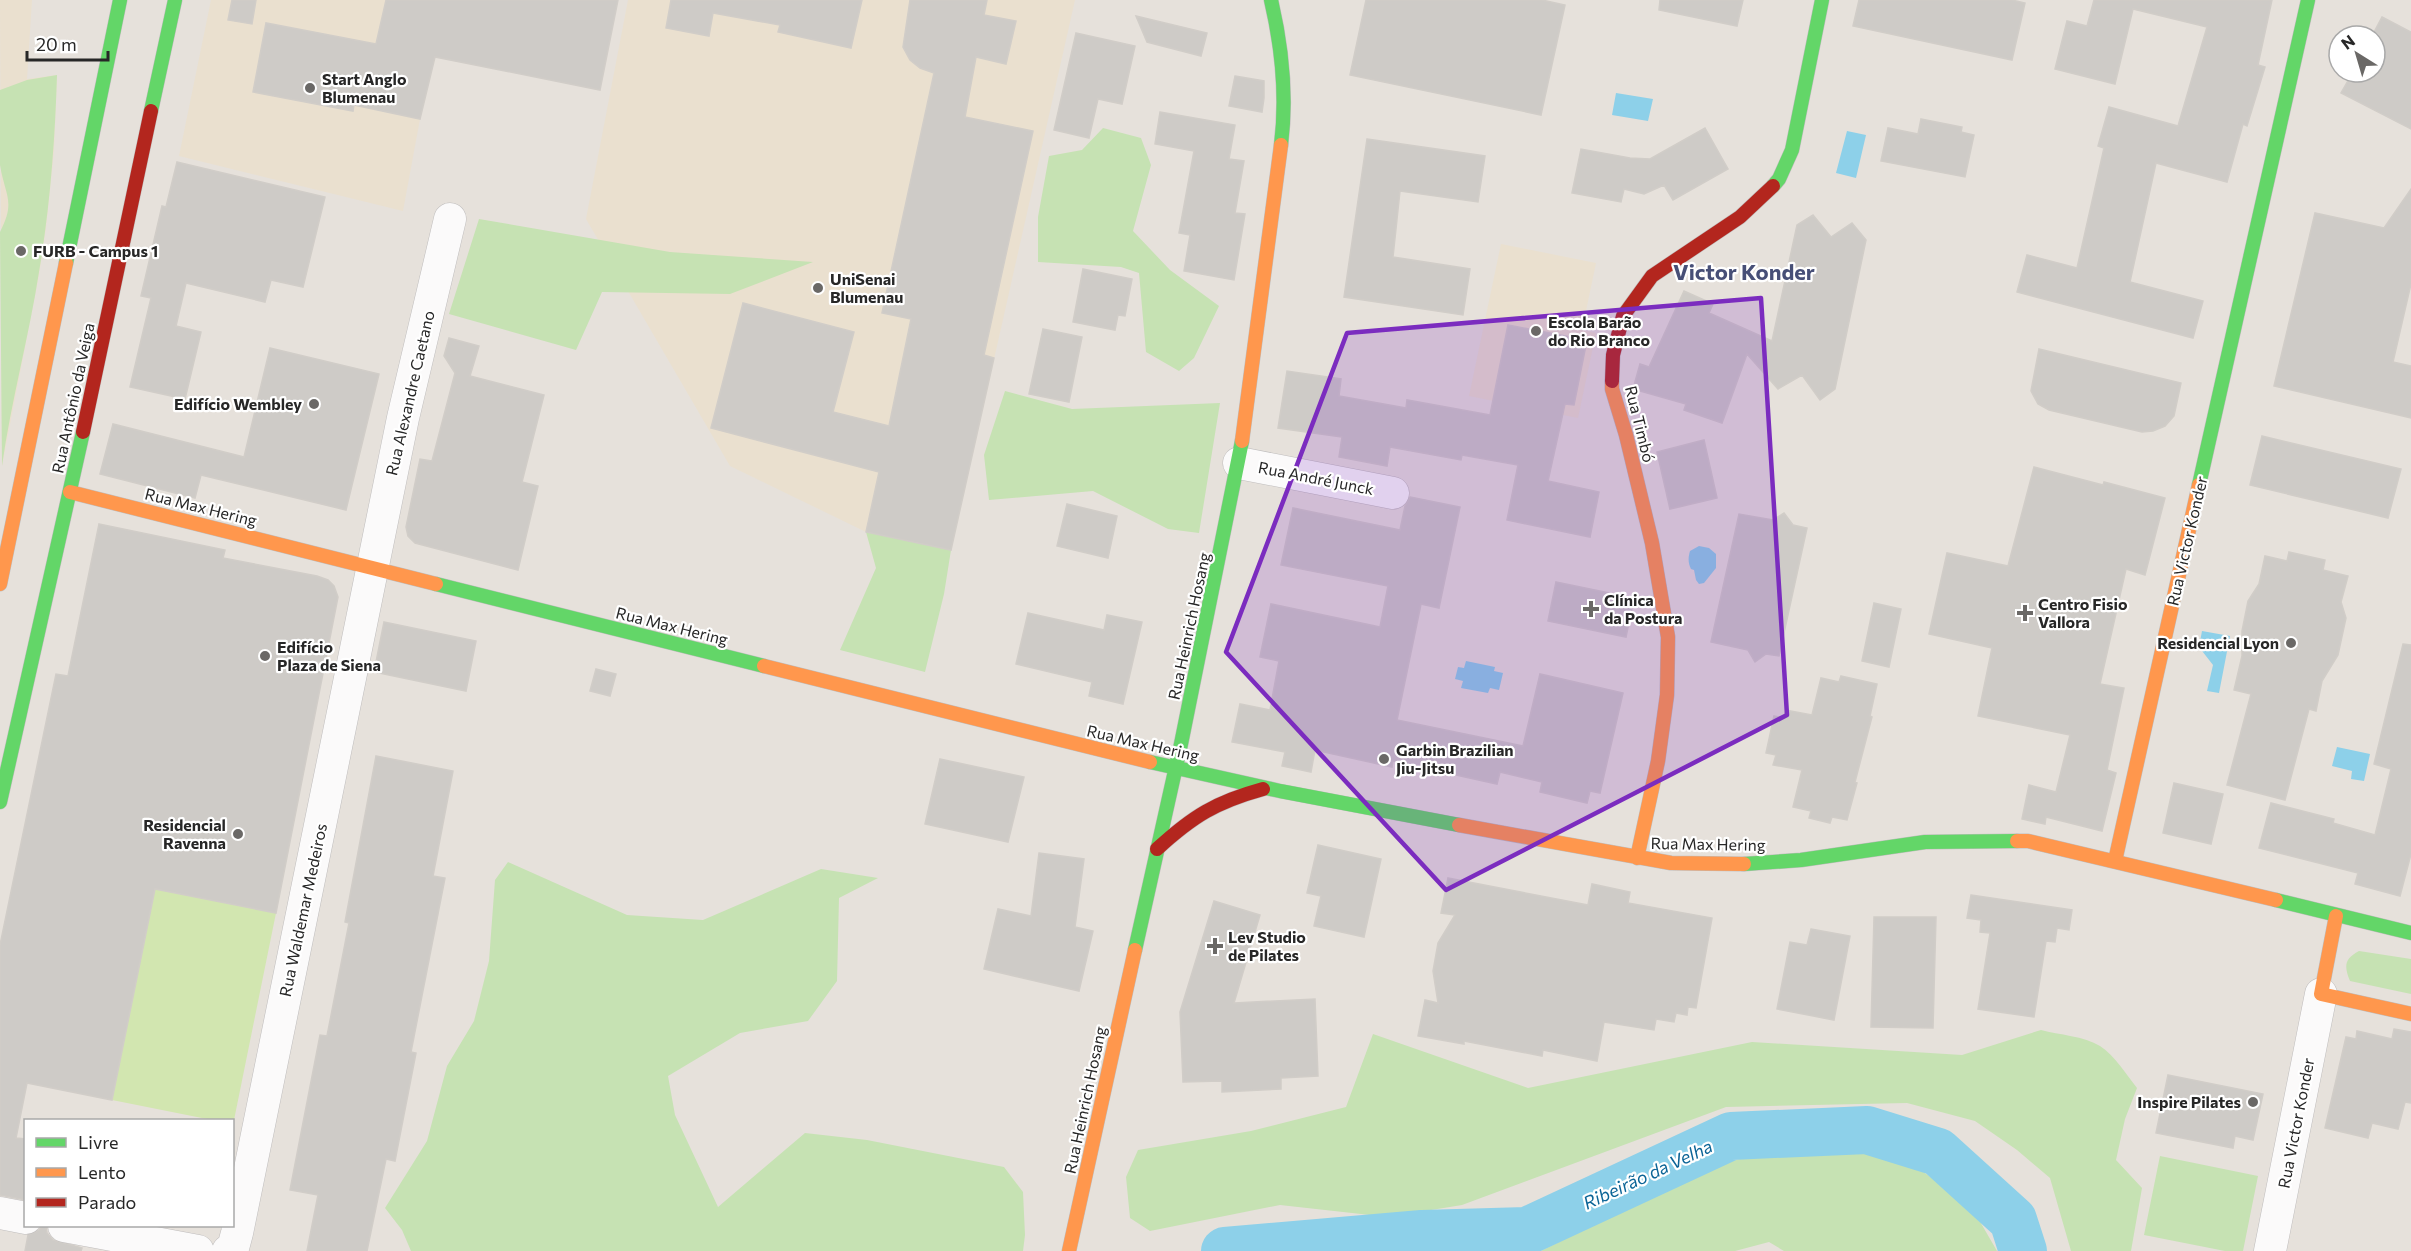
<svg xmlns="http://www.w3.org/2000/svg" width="2411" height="1251" viewBox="0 0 2411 1251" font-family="Commissioner,sans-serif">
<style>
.education{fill:#eae0cf}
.green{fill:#c6e2b3}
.pitch{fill:#d2e6b0}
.water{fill:#8dd0e9}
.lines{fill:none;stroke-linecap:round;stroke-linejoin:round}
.river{stroke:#8dd0e9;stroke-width:48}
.building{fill:#cecbc7;stroke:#d1cdc8;stroke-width:1.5}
.street-casing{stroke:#bfbdbd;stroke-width:33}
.fast-casing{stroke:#bfbdbd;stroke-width:15}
.slow-casing{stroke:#bfbdbd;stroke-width:15}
.jam-casing{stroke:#bfbdbd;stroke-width:15}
.street{stroke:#fbfafa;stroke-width:32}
.fast{stroke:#63d668;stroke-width:14}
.slow{stroke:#ff974d;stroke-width:14}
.jam{stroke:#b3261e;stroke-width:14}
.marked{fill:#7b2cbf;fill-opacity:0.2;stroke:#7b2cbf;stroke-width:4.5;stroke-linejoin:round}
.poi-dot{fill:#6a6866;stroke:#fff;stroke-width:2}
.labels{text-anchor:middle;stroke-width:4.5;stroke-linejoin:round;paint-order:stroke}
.poi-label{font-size:16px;font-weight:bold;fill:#272727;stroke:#fff;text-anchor:start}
.street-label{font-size:16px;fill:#272727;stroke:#fff}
.water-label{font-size:18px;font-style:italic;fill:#0b6496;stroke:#fff}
.district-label{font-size:22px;font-weight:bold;fill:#474f77;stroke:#fff}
</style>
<rect width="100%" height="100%" fill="#e6e1db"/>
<path class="education" d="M 0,0 L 32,0 L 27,79 L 57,75 L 54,151 L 46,228 L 39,275 L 2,466 Z
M 211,0 L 447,0 L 420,119 L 403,211 L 179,156 Z
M 628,0 L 1075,0 L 951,550 L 866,532 L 730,466 L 586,219 Z
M 1501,244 L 1596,263 L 1582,330 L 1596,333 L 1578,418 L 1469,396 Z"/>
<path class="green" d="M 57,75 C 55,141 50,207 39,272 C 29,337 11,401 2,466 L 0,232 C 16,201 5,196 0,165 C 0,141 0,114 0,90 L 27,80 Z
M 1103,128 L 1141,138 L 1151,165 L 1133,231 L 1170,270 L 1219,306 L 1194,358 L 1179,371 L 1146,352 L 1139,273 L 1121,267 L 1038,262 L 1038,217 L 1049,156 L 1082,150 Z
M 479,219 L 670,252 L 813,262 L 730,294 L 602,292 L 576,350 L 449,314 Z
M 1005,391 L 1072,409 L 1220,403 L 1199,533 L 1168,529 L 1093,491 L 989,500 L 984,455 Z
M 866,532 L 951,550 L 944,594 L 925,672 L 840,650 L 876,568 Z
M 508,862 L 627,915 L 703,920 L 821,869 L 878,878 L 839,898 L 837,981 L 808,1021 L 740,1033 L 668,1076 L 675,1115 L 718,1207 L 805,1133 L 867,1140 L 1004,1167 L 1023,1192 L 1025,1235 L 1023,1251 L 411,1251 L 402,1230 L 385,1208 L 427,1141 L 447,1066 L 474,1021 L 489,961 L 495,880 Z
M 2359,951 L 2411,959 L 2411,994 L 2350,981 C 2344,966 2344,959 2359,951 Z
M 2041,1030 C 2059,1035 2084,1036 2100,1046 C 2115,1056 2126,1074 2137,1088 L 2125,1119 L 2116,1160 L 2142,1188 L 2131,1251 L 2071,1251 L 2050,1178 L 2017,1150 L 1975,1121 L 1907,1103 L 1726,1107 L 1462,1205 L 1388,1217 L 1280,1205 L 1150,1231 L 1130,1218 L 1126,1177 L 1138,1150 L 1251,1131 L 1346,1107 L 1373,1034 L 1528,1088 L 1752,1042 L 1962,1055 Z
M 1808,1145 L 1901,1156 L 1971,1206 L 1997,1251 L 1784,1251 L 1769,1242 L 1735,1251 L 1541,1251 L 1712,1165 Z
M 2160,1156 L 2258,1176 L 2243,1251 L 2225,1251 L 2144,1235 Z"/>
<path class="pitch" d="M 155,888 L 276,913 L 233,1125 L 232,1120 L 212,1120 L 112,1100 Z"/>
<path class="water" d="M 1616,93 L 1653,99 L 1648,121 L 1612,115 Z
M 1847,131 L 1866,135 L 1856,178 L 1836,173 Z
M 1699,546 L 1709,548 L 1716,554 L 1716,568 L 1704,583 L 1699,584 L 1696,580 L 1694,570 L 1691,569 C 1688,563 1688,558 1690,551 Z
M 2202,631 L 2230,636 L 2219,693 L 2207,691 L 2213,665 L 2199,647 Z
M 1466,661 L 1495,667 L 1494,671 L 1503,673 L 1499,690 L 1490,688 L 1488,693 L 1461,688 L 1463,681 L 1455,679 L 1458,667 L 1464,668 Z
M 2337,747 L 2370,754 L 2364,781 L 2351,779 L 2352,771 L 2332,766 Z"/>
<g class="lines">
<path class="river" d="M 1225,1251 L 1422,1234 L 1527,1231 L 1731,1136 L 1867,1130 L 1938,1152 L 2013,1220 L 2023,1251"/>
</g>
<path class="building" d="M 232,0 L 256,0 L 252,24 L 228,20 Z
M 386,0 L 618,0 L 600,90 L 435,57 L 420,119 L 354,105 L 353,111 L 253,92 L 266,23 L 376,44 Z
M 671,0 L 862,0 L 851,48 L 778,32 L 780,25 L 713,13 L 709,36 L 666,28 Z
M 910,0 L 987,0 L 984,15 L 1016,21 L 1006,64 L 976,57 L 965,117 L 1033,131 L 984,355 L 994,358 L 951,550 L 866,532 L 879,472 L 711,428 L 743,303 L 854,332 L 833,412 L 889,426 L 911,319 L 882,313 L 934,73 L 920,68 L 910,60 L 903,47 Z
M 1366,0 L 1542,0 L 1565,5 L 1541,115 L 1350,75 Z
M 1660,0 L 1743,0 L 1737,26 L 1659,10 Z
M 1859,0 L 2012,0 L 2025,3 L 2012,60 L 1853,26 Z
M 2094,0 L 2272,0 L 2258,65 L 2265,67 L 2247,126 L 2243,124 L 2227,182 L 2156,163 L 2130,282 L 2203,301 L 2193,338 L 2017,292 L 2027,255 L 2077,268 L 2104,148 L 2098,146 L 2109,107 L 2178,126 L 2207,27 L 2133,9 L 2115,84 L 2055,69 L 2067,21 L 2087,26 Z
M 1136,16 L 1207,33 L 1201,56 L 1147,42 Z
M 2382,17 L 2411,32 L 2411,129 L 2341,93 L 2353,72 L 2375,72 L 2375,36 L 2372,36 Z
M 1076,33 L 1135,46 L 1122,104 L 1098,99 L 1089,138 L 1054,130 Z
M 1235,76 L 1264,81 L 1264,98 L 1262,112 L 1229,106 Z
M 1160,112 L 1235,125 L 1229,159 L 1244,161 L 1235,213 L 1245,214 L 1234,280 L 1184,271 L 1190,235 L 1179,233 L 1194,151 L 1155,144 Z
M 1921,119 L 1962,127 L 1961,132 L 1974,135 L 1965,177 L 1881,161 L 1888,128 L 1918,134 Z
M 1705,128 L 1728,169 L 1673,200 L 1664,185 L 1644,194 L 1624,189 L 1621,202 L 1572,193 L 1581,149 L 1630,158 L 1650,159 Z
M 1367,139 L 1485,156 L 1478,202 L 1400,191 L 1393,257 L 1470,269 L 1463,315 L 1344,297 Z
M 177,162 L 325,197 L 303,287 L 271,280 L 265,302 L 186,283 L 176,326 L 201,332 L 185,399 L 130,387 L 151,298 L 141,296 L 162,206 L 166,207 Z
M 2411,189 L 2411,284 L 2393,362 L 2411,366 L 2411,418 L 2274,386 L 2315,213 L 2384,228 Z
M 1813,215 L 1831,237 L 1852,223 L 1866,240 L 1835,389 L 1820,400 L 1802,375 L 1778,389 L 1747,354 L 1722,423 L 1684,410 L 1686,404 L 1633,389 L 1640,364 L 1649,367 L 1684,291 L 1713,304 L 1709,313 L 1772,341 L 1797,225 Z
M 1083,269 L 1132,279 L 1125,316 L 1118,315 L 1115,330 L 1073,322 Z
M 1508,325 L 1587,340 L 1574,405 L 1565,404 L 1548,481 L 1599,492 L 1590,537 L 1507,520 L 1518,465 L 1462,455 L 1461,460 L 1390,447 L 1387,466 L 1339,457 L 1342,437 L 1278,428 L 1287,371 L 1341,379 L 1339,396 L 1406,408 L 1407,400 L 1490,415 Z
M 1043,329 L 1082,337 L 1069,402 L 1029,394 Z
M 449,338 L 479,346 L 470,376 L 544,395 L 522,482 L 538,486 L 518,570 L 415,543 L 408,536 L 406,527 L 420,459 L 432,461 L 455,373 L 444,356 Z
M 270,348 L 379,374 L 346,510 L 201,475 L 195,498 L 100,474 L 113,424 L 244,457 Z
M 2039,349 L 2181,383 L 2174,416 L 2165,426 L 2153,431 L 2142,432 L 2049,410 L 2038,404 L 2031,391 Z
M 2262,436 L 2401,469 L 2388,518 L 2250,485 Z
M 1704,440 L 1717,498 L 1670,509 L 1657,452 Z
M 2034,467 L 2103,485 L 2104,482 L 2165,498 L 2145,575 L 2126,569 L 2100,684 L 2124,688 L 2107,770 L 2116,773 L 2102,831 L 2046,817 L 2045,824 L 2022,819 L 2029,785 L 2056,792 L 2070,735 L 1978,716 L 1992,648 L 1929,634 L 1947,553 L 2008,566 Z
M 1410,497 L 1460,507 L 1439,608 L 1421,604 L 1397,720 L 1523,746 L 1540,674 L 1623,693 L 1600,793 L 1590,791 L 1587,803 L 1540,792 L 1542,782 L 1500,772 L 1497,784 L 1393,761 L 1392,767 L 1315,750 L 1311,772 L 1282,766 L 1285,752 L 1232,742 L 1240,704 L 1270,710 L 1279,661 L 1260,657 L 1271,604 L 1380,627 L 1388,586 L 1281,565 L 1293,508 L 1400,530 L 1405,506 Z
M 1067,504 L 1117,516 L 1108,558 L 1057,546 Z
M 1784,513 L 1793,525 L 1807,528 L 1779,656 L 1766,654 L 1755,662 L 1748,650 L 1711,642 L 1739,514 L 1773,520 Z
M 99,524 L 225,550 L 223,558 L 317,576 L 328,580 L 334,586 L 338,597 L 276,913 L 155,889 L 112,1100 L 27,1083 L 16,1138 L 26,1139 L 26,1200 L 0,1195 L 0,945 L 56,674 L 68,676 Z
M 2289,552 L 2325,560 L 2323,570 L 2348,576 L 2341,602 L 2346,618 L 2338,655 L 2322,681 L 2316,711 L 2309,709 L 2285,800 L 2227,785 L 2251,694 L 2234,690 L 2242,656 L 2242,631 L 2248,601 L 2259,584 L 2265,556 L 2287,561 Z
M 1556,582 L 1634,598 L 1626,637 L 1548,621 Z
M 1874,603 L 1901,609 L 1889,667 L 1862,661 Z
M 1028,613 L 1104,630 L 1107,615 L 1142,622 L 1123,704 L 1089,696 L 1092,682 L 1016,664 Z
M 384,622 L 476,641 L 466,691 L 374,672 Z
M 2403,644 L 2411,645 L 2411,854 L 2400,896 L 2355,884 L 2358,873 L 2259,848 L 2271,803 L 2334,819 L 2333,823 L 2375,835 L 2391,769 L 2374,764 Z
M 596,669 L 616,674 L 610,696 L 590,691 Z
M 1841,676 L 1877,684 L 1870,716 L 1872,717 L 1855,782 L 1857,783 L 1847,820 L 1832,817 L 1830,823 L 1809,818 L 1811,811 L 1793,807 L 1802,770 L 1773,765 L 1776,755 L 1766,753 L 1774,716 L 1784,718 L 1786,710 L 1812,715 L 1821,678 L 1839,682 Z
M 376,756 L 453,771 L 433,876 L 445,878 L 411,1052 L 416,1053 L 395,1161 L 386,1159 L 367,1251 L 307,1251 L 318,1195 L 290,1190 L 320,1035 L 327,1036 L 349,923 L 345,922 Z
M 940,759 L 1024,777 L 1008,842 L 925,824 Z
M 2174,783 L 2223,794 L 2211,844 L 2163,833 Z
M 1318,845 L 1381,859 L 1364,937 L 1314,926 L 1321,896 L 1307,893 Z
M 1039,853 L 1084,859 L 1075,927 L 1093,931 L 1079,991 L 984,969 L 998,909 L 1031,916 Z
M 1448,878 L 1588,905 L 1592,884 L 1630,892 L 1628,903 L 1712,918 L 1696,1008 L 1688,1007 L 1687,1015 L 1676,1013 L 1674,1022 L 1656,1019 L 1654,1030 L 1604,1022 L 1597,1061 L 1543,1050 L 1542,1056 L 1464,1041 L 1464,1044 L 1418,1036 L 1425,1000 L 1438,1003 L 1433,971 L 1438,943 L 1455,915 L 1441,913 Z
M 1971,895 L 2072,910 L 2069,930 L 2057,928 L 2055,942 L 2046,941 L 2034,1017 L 1978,1009 L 1990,933 L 1980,932 L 1981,920 L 1967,918 Z
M 1214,901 L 1260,915 L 1234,1003 L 1315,999 L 1318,1076 L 1281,1078 L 1281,1089 L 1222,1092 L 1222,1081 L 1183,1082 L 1180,1012 Z
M 1874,917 L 1936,917 L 1933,1028 L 1871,1027 Z
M 1811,929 L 1850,936 L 1834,1020 L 1777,1009 L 1790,942 L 1807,945 Z
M 2394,1029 L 2411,1032 L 2411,1103 L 2405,1102 L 2398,1129 L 2372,1123 L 2368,1138 L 2325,1128 L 2346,1037 L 2356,1039 L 2357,1031 L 2392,1039 Z
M 2168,1075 L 2263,1094 L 2253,1140 L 2235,1136 L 2233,1148 L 2156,1133 Z
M 42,1226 L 46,1226 L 47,1233 L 53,1240 L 82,1248 L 81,1251 L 25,1251 L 28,1235 L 39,1230 Z"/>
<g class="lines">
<defs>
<path id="street" d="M 1239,463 L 1393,493
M 0,1213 L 26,1218
M 64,1226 L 198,1251
M 228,1251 L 233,1248 L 237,1233 L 403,418 L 450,219
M 2270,1251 L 2321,994"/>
<path id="fast" d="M 1271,0 C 1282,47 1287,97 1281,145
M 151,111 L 175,0
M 1773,186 L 1779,179 L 1792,150 L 1822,0
M 66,263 L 120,0
M 2199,485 L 2308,0
M 436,584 L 764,666
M 1150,762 L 1280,791 L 1459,825
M 0,802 L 83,432
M 1744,864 L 1801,860 L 1925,842 L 2017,841
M 2276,900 L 2411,933
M 1135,950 L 1181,744 L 1242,441"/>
<path id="slow" d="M 1612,381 L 1612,389 L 1626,435 L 1652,543 L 1668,637 L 1667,695 L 1658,761 L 1637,858
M 1242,441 L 1281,145
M 70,492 L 436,584
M 0,584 L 66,263
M 764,666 L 1150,762
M 1459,825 L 1671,863 L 1744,864
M 2017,841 L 2028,841 L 2276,900
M 2115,861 L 2199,485
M 2336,916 L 2321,994 L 2411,1014
M 1069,1251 L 1135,950"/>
<path id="jam" d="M 1612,381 L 1613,355 L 1623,316 L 1652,276 L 1740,217 L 1773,186
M 83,432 L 151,111
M 1157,849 C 1193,816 1216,802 1263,789"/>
</defs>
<use href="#street" class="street-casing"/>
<use href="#fast" class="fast-casing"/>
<use href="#slow" class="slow-casing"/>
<use href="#jam" class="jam-casing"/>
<use href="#street" class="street"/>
<use href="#fast" class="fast"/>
<use href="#slow" class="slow"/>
<use href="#jam" class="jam"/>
</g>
<path class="marked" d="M 1761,298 L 1787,715 L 1446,890 L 1226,652 L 1347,333 Z"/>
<g class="poi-dot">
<circle cx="310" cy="88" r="6"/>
<circle cx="21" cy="251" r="6"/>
<circle cx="818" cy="288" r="6"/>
<circle cx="1536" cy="331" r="6"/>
<circle cx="314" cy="404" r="6"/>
<path d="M1588 600h6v6h6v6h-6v6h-6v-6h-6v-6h6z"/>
<path d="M2022 604h6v6h6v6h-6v6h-6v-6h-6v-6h6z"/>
<circle cx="2291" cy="643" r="6"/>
<circle cx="265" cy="656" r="6"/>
<circle cx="1384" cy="759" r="6"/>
<circle cx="238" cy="834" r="6"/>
<path d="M1212 937h6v6h6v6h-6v6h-6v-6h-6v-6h6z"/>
<circle cx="2253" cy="1102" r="6"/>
</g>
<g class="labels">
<g class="poi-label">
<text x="322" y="85">Start Anglo<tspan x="322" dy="18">Blumenau</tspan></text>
<text x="33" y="257">FURB - Campus 1</text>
<text x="830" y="285">UniSenai<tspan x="830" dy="18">Blumenau</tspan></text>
<text x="1548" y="328">Escola Barão<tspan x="1548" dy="18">do Rio Branco</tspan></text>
<text x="302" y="410" text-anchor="end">Edifício Wembley</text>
<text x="1604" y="606">Clínica<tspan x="1604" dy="18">da Postura</tspan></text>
<text x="2038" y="610">Centro Fisio<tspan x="2038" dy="18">Vallora</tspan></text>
<text x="2279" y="649" text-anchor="end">Residencial Lyon</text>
<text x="277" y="653">Edifício<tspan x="277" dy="18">Plaza de Siena</tspan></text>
<text x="1396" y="756">Garbin Brazilian<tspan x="1396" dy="18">Jiu-Jitsu</tspan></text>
<text x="226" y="831" text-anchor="end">Residencial<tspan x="226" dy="18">Ravenna</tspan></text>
<text x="1228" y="943">Lev Studio<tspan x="1228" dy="18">de Pilates</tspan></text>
<text x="2241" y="1108" text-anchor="end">Inspire Pilates</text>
</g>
<g class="street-label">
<text transform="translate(410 393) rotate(-77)" y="6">Rua Alexandre Caetano</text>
<text transform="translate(73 398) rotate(-78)" y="6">Rua Antônio da Veiga</text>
<text transform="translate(1640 424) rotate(76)" y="6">Rua Timbó</text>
<text transform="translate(1316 478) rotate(11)" y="6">Rua André Junck</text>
<text transform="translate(201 507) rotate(14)" y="6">Rua Max Hering</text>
<text transform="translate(2187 541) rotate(-77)" y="6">Rua Victor Konder</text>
<text transform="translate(672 626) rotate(14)" y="6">Rua Max Hering</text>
<text transform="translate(1189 626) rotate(-78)" y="6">Rua Heinrich Hosang</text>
<text transform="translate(1143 743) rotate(13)" y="6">Rua Max Hering</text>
<text transform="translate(1708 844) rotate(1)" y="6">Rua Max Hering</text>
<text transform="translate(303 910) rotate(-78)" y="6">Rua Waldemar Medeiros</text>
<text transform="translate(1085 1100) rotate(-78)" y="6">Rua Heinrich Hosang</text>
<text transform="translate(2296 1123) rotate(-79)" y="6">Rua Victor Konder</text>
</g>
<g class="water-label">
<text transform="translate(1648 1175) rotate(-25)" y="6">Ribeirão da Velha</text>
</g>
<g class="district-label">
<text x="1744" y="280">Victor Konder</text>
</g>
</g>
<rect x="24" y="1119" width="210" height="108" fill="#ffffff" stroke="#a9a9a9" stroke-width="1.5"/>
<rect x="36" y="1138" width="30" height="9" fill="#63d668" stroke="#a9a9a9" stroke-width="1.5"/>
<text x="78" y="1149" font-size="18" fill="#272727">Livre</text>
<rect x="36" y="1168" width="30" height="9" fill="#ff974d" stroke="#a9a9a9" stroke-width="1.5"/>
<text x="78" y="1179" font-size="18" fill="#272727">Lento</text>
<rect x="36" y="1198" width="30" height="9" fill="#b3261e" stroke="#a9a9a9" stroke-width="1.5"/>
<text x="78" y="1209" font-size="18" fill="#272727">Parado</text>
<g transform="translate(2357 54) rotate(323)"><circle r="28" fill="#ffffff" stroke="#a9a9a9" stroke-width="1.5"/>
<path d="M0-4.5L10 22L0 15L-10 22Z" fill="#6a6866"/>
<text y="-9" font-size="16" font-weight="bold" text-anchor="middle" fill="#272727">N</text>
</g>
<path d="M27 51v9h81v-9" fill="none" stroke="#272727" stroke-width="3"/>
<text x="36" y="51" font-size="18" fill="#272727" stroke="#ffffff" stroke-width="4.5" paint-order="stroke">20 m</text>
</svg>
